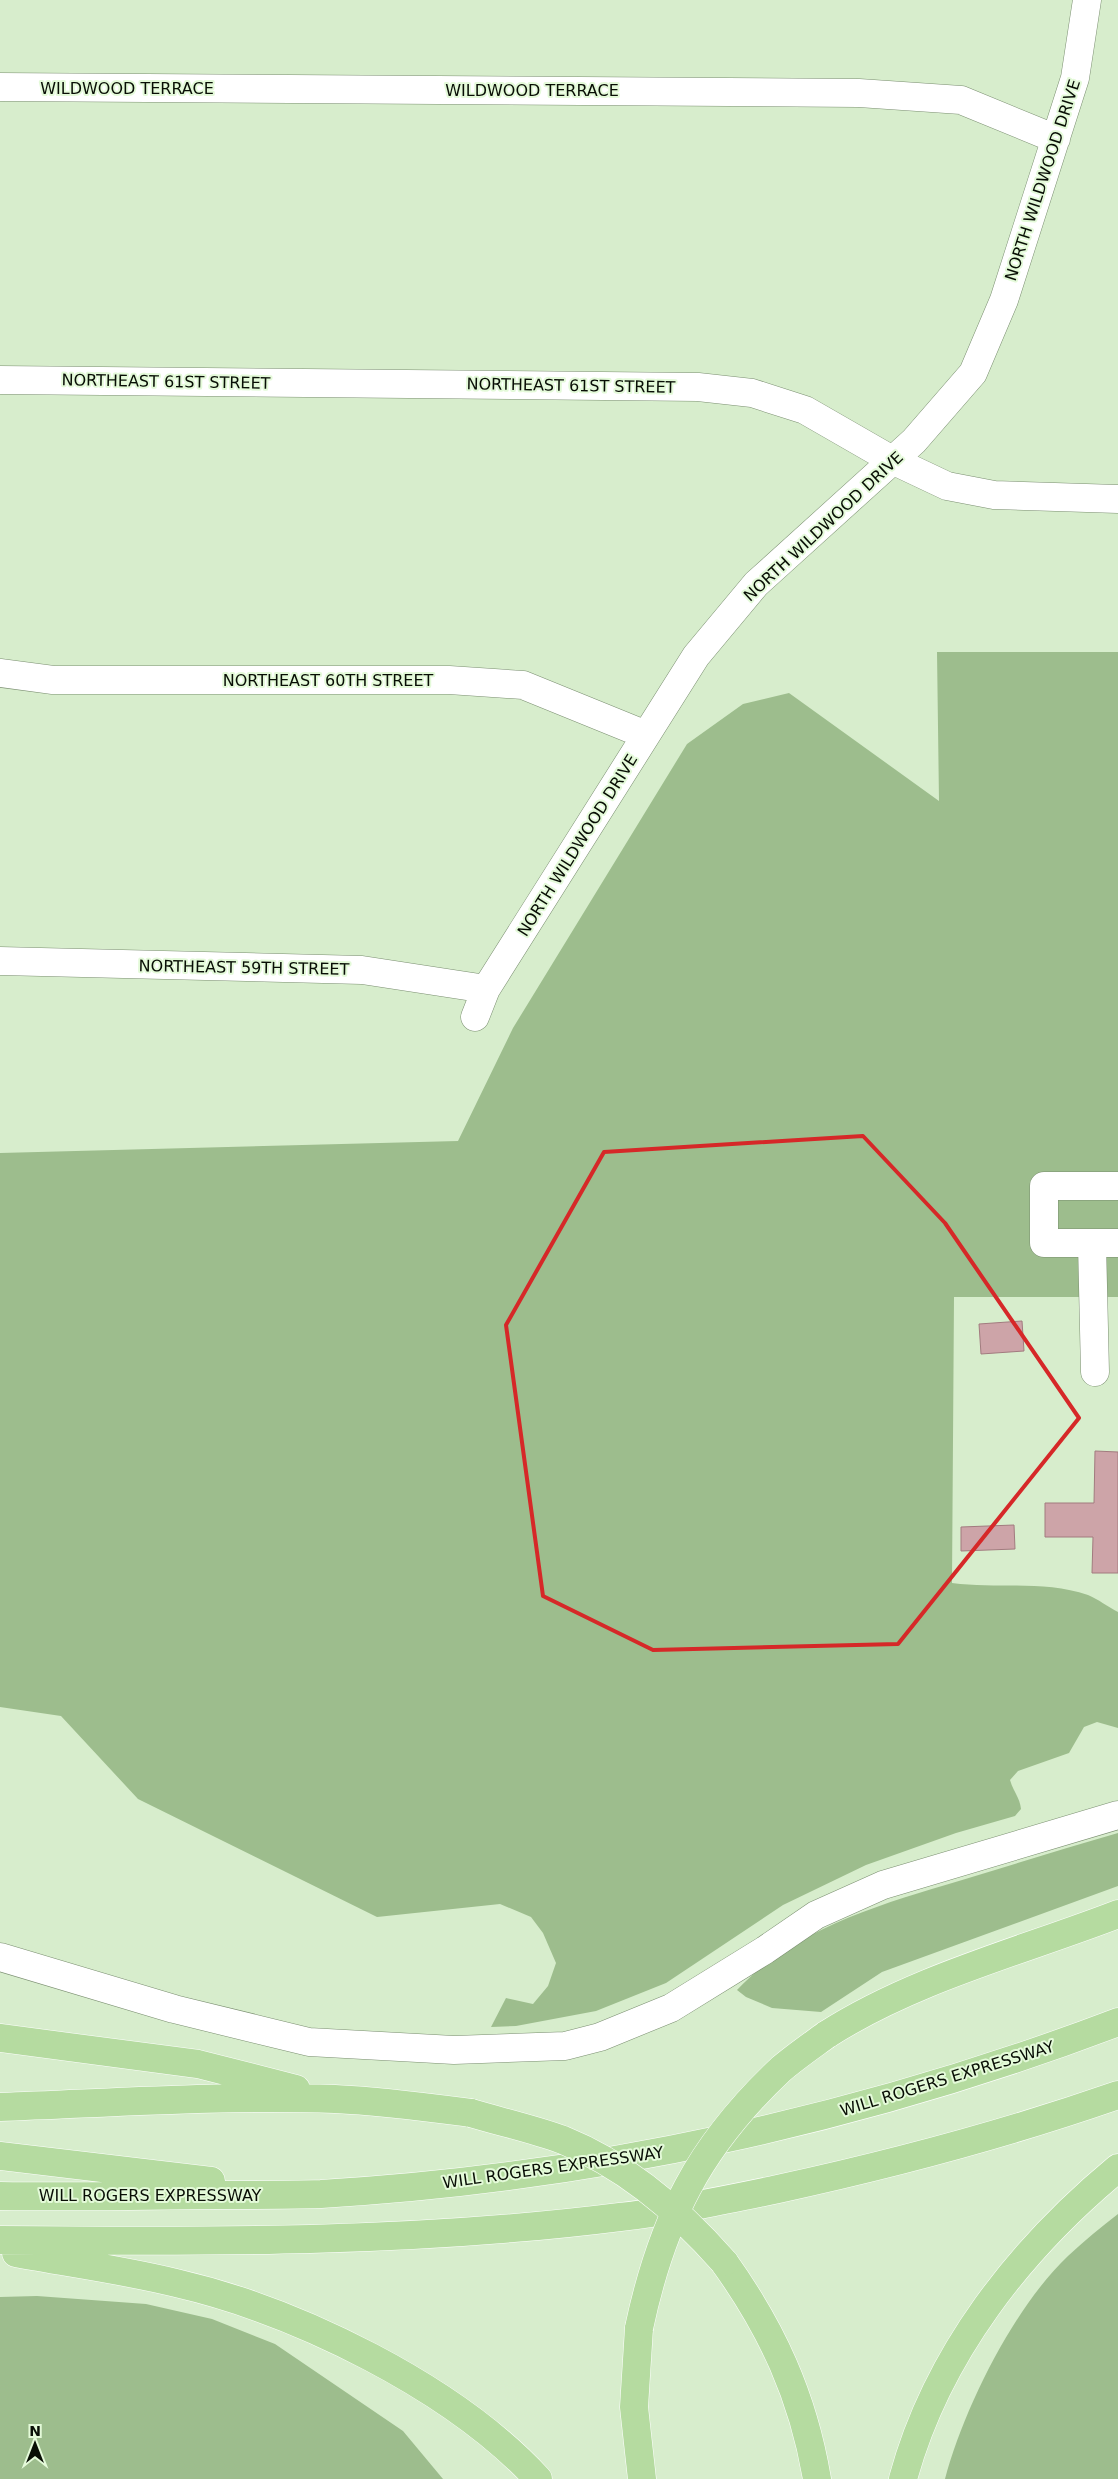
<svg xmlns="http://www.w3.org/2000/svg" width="1118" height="2479" viewBox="0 0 1118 2479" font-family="'DejaVu Sans',sans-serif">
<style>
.green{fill:#9dbd8d}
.building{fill:#cda4a8;stroke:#a27b7f}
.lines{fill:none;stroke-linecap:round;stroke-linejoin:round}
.minor-casing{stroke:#7b8f71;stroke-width:29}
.highway-casing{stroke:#fff;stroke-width:29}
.minor{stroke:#fff;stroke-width:28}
.highway{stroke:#b5dba0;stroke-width:28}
.highway-bridge-casing{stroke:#fff;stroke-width:29;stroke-linecap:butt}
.highway-bridge{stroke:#b5dba0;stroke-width:28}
.marked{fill:none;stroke:#d62828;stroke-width:4;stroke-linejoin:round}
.labels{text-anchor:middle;stroke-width:4;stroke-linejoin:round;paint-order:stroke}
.street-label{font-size:16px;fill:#080e05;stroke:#e4fad9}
</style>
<rect width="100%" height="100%" fill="#d7edcc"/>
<path class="green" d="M 937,652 L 1118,652 L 1118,1297 L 954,1297 L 952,1583 C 997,1589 1044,1580 1088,1595 C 1098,1599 1108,1607 1118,1612 L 1118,1728 L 1097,1722 L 1084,1727 L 1069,1753 L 1018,1771 L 1010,1780 C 1013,1791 1020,1798 1021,1809 L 1015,1816 L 956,1833 L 866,1865 L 783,1905 L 666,1983 L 596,2011 L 516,2026 L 491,2027 L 506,1998 L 533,2004 L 548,1986 L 556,1963 L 543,1933 L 531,1917 L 500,1904 L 377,1917 L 138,1799 L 61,1716 L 0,1707 L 0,1153 L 458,1141 L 513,1028 L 687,744 L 743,704 L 789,693 L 939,801 Z
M 1118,1833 L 1118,1886 L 882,1972 L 821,2012 L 772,2008 L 746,1997 L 737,1990 C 796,1926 892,1901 972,1877 C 1021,1862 1069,1847 1118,1833 Z
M 1118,2214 L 1118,2479 L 945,2479 C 964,2408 1014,2307 1068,2256 C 1084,2241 1101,2227 1118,2214 Z
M 37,2296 L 146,2304 L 212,2319 L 275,2344 L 403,2431 L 443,2479 L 0,2479 L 0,2297 Z"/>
<path class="building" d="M 1022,1321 L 1024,1351 L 981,1354 L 979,1324 Z
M 1095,1451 L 1118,1452 L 1118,1573 L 1092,1573 L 1093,1537 L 1045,1537 L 1045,1503 L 1094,1503 Z
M 1014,1525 L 1015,1549 L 961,1551 L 961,1527 Z"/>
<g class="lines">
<defs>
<path id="minor" d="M 0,87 L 859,93 L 961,100 L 1056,139
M 0,380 L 698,387 L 752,393 L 805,410 L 892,460 L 947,486 L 994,495 L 1118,499
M 0,673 L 53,680 L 449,680 L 523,685 L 646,735
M 0,961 L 362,970 L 486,989
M 475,1017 L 486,989 L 696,656 L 756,584 L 914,441 L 973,373 L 1004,300 L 1075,78 L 1087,0
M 1118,1186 L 1044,1186 L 1044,1243 L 1118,1243
M 1092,1243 L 1095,1372
M 0,1957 L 174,2009 L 309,2042 L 454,2050 L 565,2046 L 600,2037 L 671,2008 L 765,1950 L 816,1915 L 883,1885 L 1118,1815"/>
<path id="highway" d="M 826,2035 C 913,1979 1022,1951 1118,1914
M 0,2038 L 198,2064 L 296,2089
M 0,2107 C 111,2103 223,2095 335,2099 C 380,2101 425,2107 471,2113
M 0,2156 L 211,2181
M 0,2196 C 73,2197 145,2196 218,2195 C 252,2195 286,2195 321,2194 C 593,2178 863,2119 1118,2022
M 0,2240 C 207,2242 414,2243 620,2217 C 673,2211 726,2200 778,2189 C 893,2164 1006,2134 1118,2095
M 16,2253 C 69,2263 124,2270 176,2283 C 297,2311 453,2387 538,2479
M 724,2262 C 772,2329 803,2396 817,2479
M 639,2328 L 634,2407 L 642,2479
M 903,2479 C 937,2354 1020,2249 1118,2168"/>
</defs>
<use href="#minor" class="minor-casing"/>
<use href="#highway" class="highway-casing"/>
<use href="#minor" class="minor"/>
<use href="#highway" class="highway"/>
<defs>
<path id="highway-bridge" d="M 471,2113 C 501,2122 533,2129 563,2140 C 625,2165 680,2212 724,2262
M 639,2328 C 662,2220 699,2146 781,2069 C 795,2057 811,2046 826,2035"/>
</defs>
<use href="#highway-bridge" class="highway-bridge-casing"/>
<use href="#highway-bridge" class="highway-bridge"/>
</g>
<path class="marked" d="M 863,1136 L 945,1223 L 1079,1418 L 898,1644 L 653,1650 L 543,1596 L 506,1325 L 604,1152 Z"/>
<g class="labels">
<g class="street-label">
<text x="127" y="94">WILDWOOD TERRACE</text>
<text x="532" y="96">WILDWOOD TERRACE</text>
<text transform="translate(1042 180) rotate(-72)" y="6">NORTH WILDWOOD DRIVE</text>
<text transform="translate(166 381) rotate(1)" y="6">NORTHEAST 61ST STREET</text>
<text transform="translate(571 385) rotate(1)" y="6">NORTHEAST 61ST STREET</text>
<text transform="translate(823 526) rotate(-43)" y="6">NORTH WILDWOOD DRIVE</text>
<text x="328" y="686">NORTHEAST 60TH STREET</text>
<text transform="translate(577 845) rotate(-58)" y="6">NORTH WILDWOOD DRIVE</text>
<text transform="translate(244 967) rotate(1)" y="6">NORTHEAST 59TH STREET</text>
<text transform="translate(947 2078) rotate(-17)" y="6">WILL ROGERS EXPRESSWAY</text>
<text transform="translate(553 2167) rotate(-8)" y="6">WILL ROGERS EXPRESSWAY</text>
<text x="150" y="2201">WILL ROGERS EXPRESSWAY</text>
</g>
</g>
<g transform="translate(35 2444)" stroke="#e4fad9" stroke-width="4" paint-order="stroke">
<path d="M0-4L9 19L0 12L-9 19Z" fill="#080e05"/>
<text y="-8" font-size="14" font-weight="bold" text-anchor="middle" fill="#080e05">N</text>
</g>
</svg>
